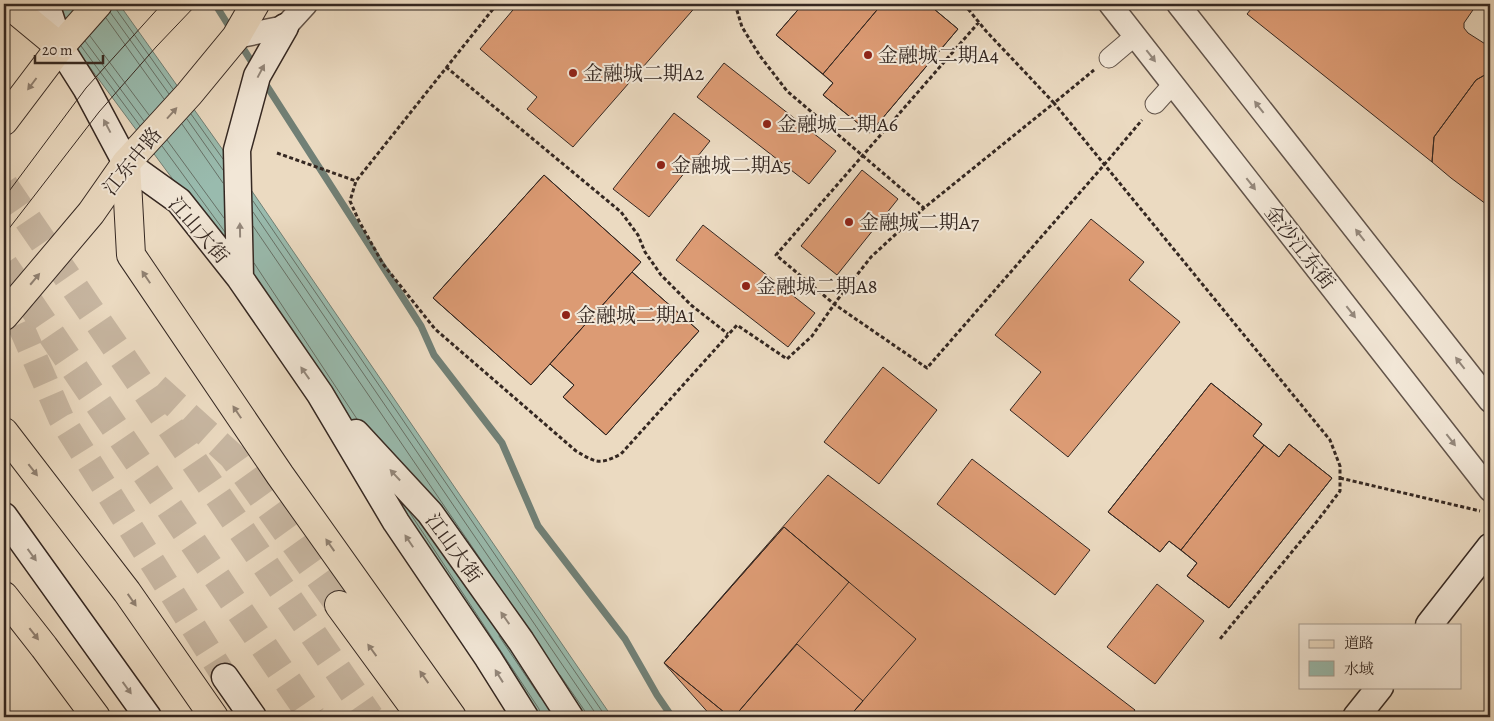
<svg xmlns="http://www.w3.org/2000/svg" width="1494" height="721" viewBox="0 0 1494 721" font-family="Alegreya,'Noto Serif SC',serif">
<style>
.water{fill:#99bbae;stroke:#718076}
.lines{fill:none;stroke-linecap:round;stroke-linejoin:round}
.shore{stroke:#677268;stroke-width:1}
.stream{stroke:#718076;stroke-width:7}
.building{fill:#dc9b74;stroke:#352822}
.secondary-tunnel{stroke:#c7b6a1;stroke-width:26;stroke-dasharray:26 13;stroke-linecap:butt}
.trunk-tunnel{stroke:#c7b6a1;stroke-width:28;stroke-dasharray:28 14;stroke-linecap:butt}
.minor-casing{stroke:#62544a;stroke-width:21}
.tertiary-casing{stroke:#62544a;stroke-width:25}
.secondary-casing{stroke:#352822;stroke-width:29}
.primary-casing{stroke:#352822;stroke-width:30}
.trunk-casing{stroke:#352822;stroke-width:30}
.path{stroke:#352822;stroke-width:3;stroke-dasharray:4 2.5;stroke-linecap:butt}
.minor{stroke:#f2e7d7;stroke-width:19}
.tertiary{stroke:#f2e7d7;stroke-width:22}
.secondary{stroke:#f2e7d7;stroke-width:26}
.primary{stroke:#ebdac1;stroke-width:28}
.trunk{stroke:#ebdac1;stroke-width:28}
.tram{stroke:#352822;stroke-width:1}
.oneway{fill:#94887c}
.oneway2{fill:#908172}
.poi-dot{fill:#8f2418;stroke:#f2e7d7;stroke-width:2}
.labels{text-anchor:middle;stroke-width:4;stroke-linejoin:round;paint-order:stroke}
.poi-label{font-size:20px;fill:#352822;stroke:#f2e7d7;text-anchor:start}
.street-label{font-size:20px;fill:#352822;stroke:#f2e7d7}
</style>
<rect width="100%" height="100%" fill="#ebdac1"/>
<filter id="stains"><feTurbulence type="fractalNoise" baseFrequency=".004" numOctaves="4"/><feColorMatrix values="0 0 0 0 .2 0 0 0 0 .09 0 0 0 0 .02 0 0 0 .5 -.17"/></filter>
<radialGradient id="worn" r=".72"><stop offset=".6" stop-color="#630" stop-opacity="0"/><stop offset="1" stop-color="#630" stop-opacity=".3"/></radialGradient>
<path class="water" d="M 43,4 L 119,4 L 245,181 L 612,717 L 531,717 L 203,220 Z"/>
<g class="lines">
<path class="shore" d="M 115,4 L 116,9 L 173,89
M 110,12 L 169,94
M 106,18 L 164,99
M 90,36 L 149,115
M 85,41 L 144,121
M 81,46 L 140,126
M 191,114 L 223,159
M 187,119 L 223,170
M 182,124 L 223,183
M 167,140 L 224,218
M 162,146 L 225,232
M 253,201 L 606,717
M 253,212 L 598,717
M 253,226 L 490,573
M 254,263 L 357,419
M 408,510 L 539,709 L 541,717
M 499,636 L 540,697
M 560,675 L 589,717"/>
<path class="stream" d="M 215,4 L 232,31
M 239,42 L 255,67
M 263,80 L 421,326 L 434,355 L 502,443 L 538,526 L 625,639 L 657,695 L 672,717"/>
</g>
<path class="building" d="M 518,4 L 698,4 L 573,147 L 527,109 L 537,97 L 480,49 Z
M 803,4 L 928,4 L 958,29 L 870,133 L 823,95 L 833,83 L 776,35 Z
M 803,4 L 882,4 L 823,74 L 776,35 Z
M 882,4 L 928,4 L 958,29 L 870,133 L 823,95 L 833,83 L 823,74 Z
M 1255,4 L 1477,4 L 1464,23 L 1464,28 L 1468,33 L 1490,47 L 1490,72 L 1476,80 L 1434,137 L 1432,162 L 1247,14 Z
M 724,63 L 836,151 L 809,184 L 697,97 Z
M 1490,72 L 1490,207 L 1451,178 L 1432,162 L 1434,137 L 1476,80 Z
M 674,113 L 710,141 L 649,217 L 613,189 Z
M 862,170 L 898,199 L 837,275 L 801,246 Z
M 544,175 L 641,262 L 632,272 L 699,331 L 606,435 L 563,397 L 574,385 L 550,364 L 531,385 L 433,298 Z
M 544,175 L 641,262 L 531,385 L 433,298 Z
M 1091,219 L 1144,262 L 1129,280 L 1180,322 L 1068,457 L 1010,410 L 1041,372 L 995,335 Z
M 703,225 L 815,313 L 788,347 L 676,260 Z
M 632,272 L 699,331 L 606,435 L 563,397 L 574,385 L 550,364 Z
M 883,367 L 937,410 L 879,484 L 824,442 Z
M 1211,383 L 1262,424 L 1253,436 L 1279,457 L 1289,444 L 1332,478 L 1229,608 L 1187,576 L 1197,563 L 1169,541 L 1160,552 L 1108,512 Z
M 1211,383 L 1262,424 L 1253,436 L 1264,445 L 1181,550 L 1169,541 L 1160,552 L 1108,512 Z
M 1289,444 L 1332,478 L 1229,608 L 1187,576 L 1197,563 L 1181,550 L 1264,445 L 1279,457 Z
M 972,459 L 1090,550 L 1055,595 L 937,504 Z
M 828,475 L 1135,710 L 1130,717 L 712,717 L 664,663 Z
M 784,527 L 916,639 L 849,717 L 730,717 L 664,663 Z
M 784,527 L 849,582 L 734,717 L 730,717 L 664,663 Z
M 1157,584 L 1204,621 L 1155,684 L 1107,647 Z
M 797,644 L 863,701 L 849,717 L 734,717 Z"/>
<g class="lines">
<path class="secondary-tunnel" d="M 4,288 L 61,418 L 225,677"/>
<path class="trunk-tunnel" d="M 4,185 L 370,717
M 4,265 L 312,717
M 156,387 L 233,457 L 339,605"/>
<defs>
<path id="minor" d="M 1109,58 L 1135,36
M 1155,104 L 1173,84"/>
<path id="tertiary" d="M 1110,4 L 1490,490
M 1178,4 L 1490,401
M 236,37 L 285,27 L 306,4"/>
<path id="secondary" d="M 46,4 L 60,47 L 86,88 L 126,163 L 179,201 L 240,278 L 320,394 L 396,522 L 488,658 L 525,717
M 240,278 L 237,150 L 257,76 L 285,27
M 356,433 L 430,513 L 521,641 L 570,717
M 4,516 L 148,717
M 1429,625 L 1490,547
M 225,677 L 253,717
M 1356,717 L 1380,687"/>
<path id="primary" d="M 4,121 L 60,47 L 98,4
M 4,316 L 91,213 L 126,163 L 189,94 L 236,37 L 255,4
M 4,596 L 44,647 L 96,717"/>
<path id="trunk" d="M 8,4 L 60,47
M 126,163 L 131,255 L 280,475 L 452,717
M 4,432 L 127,592 L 214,717
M 339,605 L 421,717"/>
</defs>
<use href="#minor" class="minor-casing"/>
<use href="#tertiary" class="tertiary-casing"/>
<use href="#secondary" class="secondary-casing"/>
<use href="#primary" class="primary-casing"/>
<use href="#trunk" class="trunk-casing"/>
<path class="path" d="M 497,4 L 356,181 L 350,201 L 359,221 L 383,264 L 435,329 L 576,451 C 596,463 600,465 621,454 L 737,325 L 787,359 L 812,336 L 838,299 L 871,257 L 924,208 L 1054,103 L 1330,440 L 1340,466 L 1340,491 L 1315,524 L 1220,639
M 735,4 L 742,27 L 760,56 L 787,91 L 924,208
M 964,4 L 986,31 L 1054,103 L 1094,70
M 979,22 L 776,255 L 834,304 L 927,368 L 1104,165 L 1142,120
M 446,67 L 621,212 L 638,235 L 645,252 L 661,275 L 691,305 L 728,334
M 277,153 L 356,181
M 1340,478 L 1480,511"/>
<use href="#minor" class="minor"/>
<use href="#tertiary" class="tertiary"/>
<use href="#secondary" class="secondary"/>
<use href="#primary" class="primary"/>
<use href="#trunk" class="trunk"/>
<path class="tram" d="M 4,198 L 86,88 L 162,4
M 4,235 L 99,112 L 156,47 L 197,4"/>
</g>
<defs><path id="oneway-solid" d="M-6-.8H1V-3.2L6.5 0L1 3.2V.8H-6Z" transform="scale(1.25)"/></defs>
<g class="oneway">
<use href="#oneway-solid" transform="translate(1151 56) rotate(52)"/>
<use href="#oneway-solid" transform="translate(261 71) rotate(-62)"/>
<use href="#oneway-solid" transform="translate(1259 107) rotate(-128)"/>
<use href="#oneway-solid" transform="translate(107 126) rotate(-118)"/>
<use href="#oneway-solid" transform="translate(1251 184) rotate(52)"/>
<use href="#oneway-solid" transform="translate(240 230) rotate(-91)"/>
<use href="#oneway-solid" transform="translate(1360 235) rotate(-128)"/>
<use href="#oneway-solid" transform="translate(1351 312) rotate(52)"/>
<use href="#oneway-solid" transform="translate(1460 363) rotate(-128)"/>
<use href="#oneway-solid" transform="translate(305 373) rotate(-125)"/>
<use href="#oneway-solid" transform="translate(1451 440) rotate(52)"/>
<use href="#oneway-solid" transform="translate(395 475) rotate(-133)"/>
<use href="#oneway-solid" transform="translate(409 541) rotate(-124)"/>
<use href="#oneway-solid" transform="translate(32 555) rotate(54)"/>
<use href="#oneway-solid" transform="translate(505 618) rotate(-125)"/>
<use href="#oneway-solid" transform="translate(499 676) rotate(-122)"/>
<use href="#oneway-solid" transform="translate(127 688) rotate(54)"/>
</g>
<g class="oneway2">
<use href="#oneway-solid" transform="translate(32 84) rotate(127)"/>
<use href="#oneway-solid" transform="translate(172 113) rotate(-48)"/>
<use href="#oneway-solid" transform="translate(146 277) rotate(-124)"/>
<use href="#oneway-solid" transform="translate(35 279) rotate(-50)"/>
<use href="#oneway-solid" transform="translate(237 412) rotate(-124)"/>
<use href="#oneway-solid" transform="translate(33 470) rotate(52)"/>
<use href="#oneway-solid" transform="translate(330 545) rotate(-125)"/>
<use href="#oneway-solid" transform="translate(132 600) rotate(55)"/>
<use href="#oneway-solid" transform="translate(34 634) rotate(52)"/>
<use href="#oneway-solid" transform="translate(372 650) rotate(-126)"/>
<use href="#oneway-solid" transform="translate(424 677) rotate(-125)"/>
</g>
<g class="poi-dot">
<circle cx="868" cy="55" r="5"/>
<circle cx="573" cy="73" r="5"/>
<circle cx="767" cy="124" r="5"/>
<circle cx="661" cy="165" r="5"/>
<circle cx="849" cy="222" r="5"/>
<circle cx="746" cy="286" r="5"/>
<circle cx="566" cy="315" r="5"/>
</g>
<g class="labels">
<g class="poi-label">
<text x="878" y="62">金融城二期A4</text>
<text x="583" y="80">金融城二期A2</text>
<text x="777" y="131">金融城二期A6</text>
<text x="671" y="172">金融城二期A5</text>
<text x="859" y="229">金融城二期A7</text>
<text x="756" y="293">金融城二期A8</text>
<text x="576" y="322">金融城二期A1</text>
</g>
<g class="street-label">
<text transform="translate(132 161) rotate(-51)" y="7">江东中路</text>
<text transform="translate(199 230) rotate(49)" y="7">江山大街</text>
<text transform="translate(1300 247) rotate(52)" y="7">金沙江东街</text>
<text transform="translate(454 548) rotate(54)" y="7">江山大街</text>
</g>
</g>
<rect width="1494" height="721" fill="none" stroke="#ebdac1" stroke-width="20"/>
<rect x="5" y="5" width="1484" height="711" fill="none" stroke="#352822" stroke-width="2.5"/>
<rect x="10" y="10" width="1474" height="701" fill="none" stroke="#352822"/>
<rect x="1299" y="624" width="162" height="65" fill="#f2e7d7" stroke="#a69b8f"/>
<rect x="1309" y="640" width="25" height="8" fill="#ebdac1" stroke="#a69b8f"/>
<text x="1344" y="648" font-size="15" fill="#352822">道路</text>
<rect x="1309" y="661" width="25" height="15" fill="#99bbae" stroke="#a69b8f"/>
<text x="1344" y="674" font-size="15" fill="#352822">水域</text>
<path d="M35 55v8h68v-8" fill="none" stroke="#352822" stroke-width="2.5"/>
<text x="42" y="55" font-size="15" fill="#352822" stroke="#f2e7d7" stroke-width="4" paint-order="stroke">20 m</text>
<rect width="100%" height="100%" filter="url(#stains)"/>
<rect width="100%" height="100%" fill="url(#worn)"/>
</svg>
